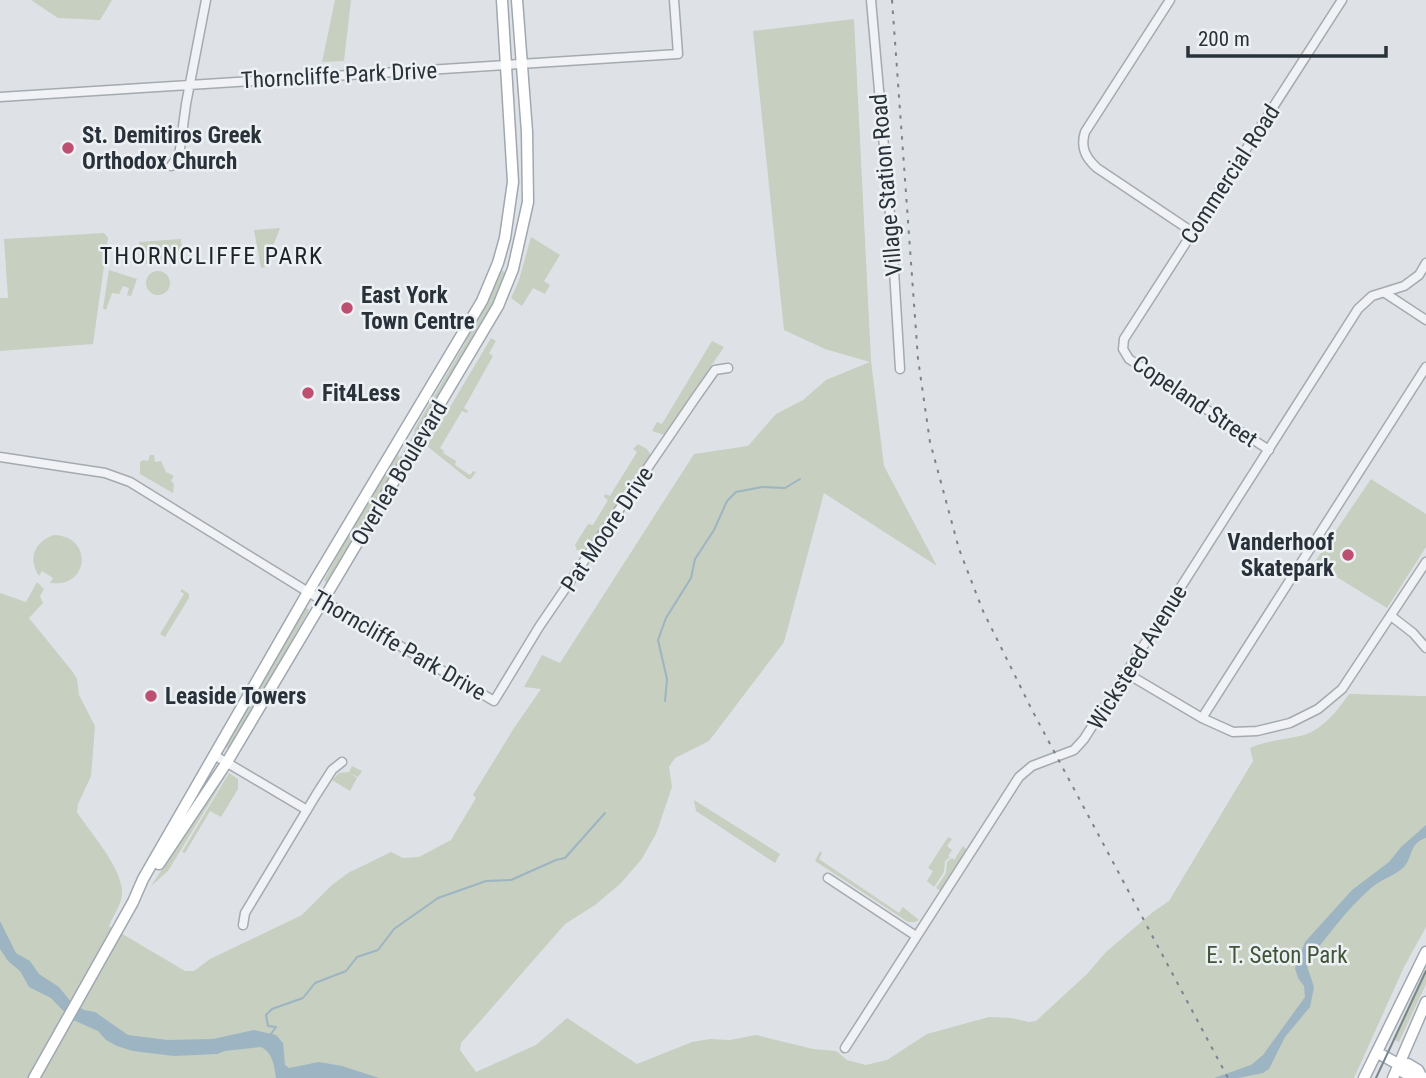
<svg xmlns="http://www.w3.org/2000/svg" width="1426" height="1078" viewBox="0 0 1426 1078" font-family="'Roboto Condensed',sans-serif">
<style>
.green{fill:#c6cfc0}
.water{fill:#9db4c2}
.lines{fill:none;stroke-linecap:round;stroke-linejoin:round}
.stream{stroke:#9db4c2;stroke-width:2}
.minor-casing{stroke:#a4aaaf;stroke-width:11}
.major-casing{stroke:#9fa8b0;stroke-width:13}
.minor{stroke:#f0f2f5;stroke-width:8}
.major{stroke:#fff;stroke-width:10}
.tram{stroke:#79848d;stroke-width:2}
.rail{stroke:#79848d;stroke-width:2;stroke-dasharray:3.5 7;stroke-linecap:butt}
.poi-dot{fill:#bd5070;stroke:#edf1f4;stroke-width:2.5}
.labels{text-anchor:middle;stroke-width:5;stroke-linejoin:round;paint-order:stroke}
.street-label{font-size:23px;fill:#29323b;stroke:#edf1f4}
.poi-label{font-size:23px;font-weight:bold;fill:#29323b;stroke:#edf1f4;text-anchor:start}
.park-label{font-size:23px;fill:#415538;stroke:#edf1f4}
.neighbourhood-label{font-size:24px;letter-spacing:2px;fill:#1b232b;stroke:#edf1f4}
</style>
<rect width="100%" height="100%" fill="#dee2e6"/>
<path class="green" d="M 31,0 L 112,0 L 100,20 L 58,18 Z
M 335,0 L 351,0 L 344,61 L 322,62 Z
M 854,19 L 871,361 L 884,466 L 937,566 L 824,493 L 784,642 L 709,741 L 675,758 L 669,767 L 672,787 L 656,834 L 641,860 L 620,884 L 595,905 L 565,924 L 461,1043 L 460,1050 L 476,1072 L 536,1045 L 567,1018 L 637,1064 L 692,1042 L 710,1039 L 730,1040 L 756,1035 L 813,1049 L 836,1051 L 847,1060 L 866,1065 L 887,1060 L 927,1034 L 989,1017 L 1011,1018 L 1029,1022 L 1036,1021 L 1087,974 L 1106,952 L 1153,912 L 1169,901 L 1253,761 L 1250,748 C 1268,740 1285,740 1304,735 C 1323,729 1338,710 1349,694 L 1423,696 L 1426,696 L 1426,927 L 1404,967 L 1354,1078 L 0,1078 L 0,593 L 26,602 L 37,582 L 44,589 L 40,596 L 43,603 L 29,618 L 72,671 L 77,679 L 79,695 L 95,726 L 91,776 L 78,804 L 77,812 C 90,833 124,869 122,895 C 121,905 113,916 109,926 L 185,971 L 194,971 L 210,959 L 302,915 L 332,885 L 348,873 L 391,852 L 403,858 L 419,857 L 451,840 L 476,798 L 473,795 L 514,728 L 541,689 L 524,687 L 542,655 L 560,663 L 694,454 L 748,446 L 776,414 L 803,400 L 826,380 L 870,362 L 825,349 L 784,330 L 753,31 Z
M 280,228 L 265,267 L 261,268 L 254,230 Z
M 104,233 L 108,238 L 93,344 L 0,351 L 0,298 L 8,298 L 4,239 Z
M 531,237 L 560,255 L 544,281 L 550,285 L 545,294 L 533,288 L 522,306 L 511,298 L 519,280 Z
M 181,239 L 183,261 L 140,264 L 139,242 Z
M 109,270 L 137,279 L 131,296 L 127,295 L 129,288 L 123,286 L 119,294 L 112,293 L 106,310 L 103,308 Z
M 501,270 L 507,273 L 496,302 L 415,433 L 414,430 L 464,345 Z
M146 283a12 12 0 1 1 24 0a12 12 0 1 1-24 0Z
M 491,338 L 496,341 L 489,353 L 493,356 L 464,408 L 468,411 L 467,413 L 462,411 L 440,448 L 444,451 L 443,453 L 456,461 L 455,465 L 470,475 L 473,471 L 476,472 L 471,479 L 468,479 L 427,446 Z
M 712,341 L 724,347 L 664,435 L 652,431 L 657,422 L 662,424 Z
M 638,444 L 647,449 L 651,455 L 584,551 L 577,550 L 575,545 L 588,524 L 593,525 L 608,500 L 604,497 L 605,494 L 610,496 L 637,452 L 633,449 Z
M 398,454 L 400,459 L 361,530 L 327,583 L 324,580 L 356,521 Z
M 150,455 L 154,455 L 155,462 L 161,461 L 166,472 L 174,476 L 171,481 L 174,484 L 173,493 L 140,474 L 140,462 L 143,460 L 148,461 Z
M 1371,479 L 1426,514 L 1426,547 L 1387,608 L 1314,563 Z
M 54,535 C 94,536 89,589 50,583 L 53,578 L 42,571 L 39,576 C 27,559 35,541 54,535 Z
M 182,589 L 189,594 L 189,598 L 165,637 L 160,634 L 184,594 L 180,591 Z
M 305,607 L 309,610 L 308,612 L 232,745 L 227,748 L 224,745 Z
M 352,766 L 362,771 L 358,777 L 351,774 L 357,778 L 350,791 L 332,780 L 339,773 L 349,772 Z
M 225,773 L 227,774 L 168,871 L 151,886 Z
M 229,773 L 238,779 L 238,789 L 221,817 L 210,811 L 185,853 L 182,852 Z
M 694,800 L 780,854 L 775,863 L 696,811 Z
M 948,837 L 952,839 L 947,846 L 952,850 L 948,856 L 950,857 L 945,861 L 944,872 L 934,887 L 927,881 L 933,871 L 928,868 Z
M 963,846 L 967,850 L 941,891 L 936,888 L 946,873 L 947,862 L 952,858 L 954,860 Z
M 820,851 L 822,853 L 819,859 L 899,913 L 903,907 L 919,920 L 915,922 L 908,922 L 815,861 Z
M 1426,967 L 1426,984 L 1399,1042 L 1393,1039 Z"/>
<path class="water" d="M 1426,825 L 1426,838 C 1409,843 1413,857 1404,867 C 1395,876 1381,879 1371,888 C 1346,910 1327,937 1306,963 L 1314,987 L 1310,1007 L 1285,1037 L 1269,1069 L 1263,1073 L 1238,1078 L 1214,1078 L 1251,1065 L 1263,1055 L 1305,997 L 1304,986 L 1298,978 L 1295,968 L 1305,942 L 1352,890 L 1389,862 L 1401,847 Z
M 0,921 L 16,953 L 30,961 L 39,974 L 59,987 L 72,1003 L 84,1010 L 95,1012 L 128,1035 L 168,1040 L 213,1039 L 254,1030 L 276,1035 L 283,1043 L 285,1065 L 289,1068 L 319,1062 L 342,1066 L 379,1078 L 276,1078 C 274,1065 273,1053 261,1047 L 225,1051 L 217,1054 L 174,1056 L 133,1051 L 117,1046 L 106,1040 L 98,1031 L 71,1019 L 51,998 L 29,987 L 20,971 L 8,961 L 0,949 Z"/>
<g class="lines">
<path class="stream" d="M 665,701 L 667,679 L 658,640 L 666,618 L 691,578 L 695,559 L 714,530 L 727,501 L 736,492 L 762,487 L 785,488 L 800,479
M 271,1034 L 276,1027 L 268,1026 L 266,1015 L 272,1009 L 303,998 L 315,983 L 346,971 L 357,957 L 378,950 L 394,929 L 438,898 L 486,881 L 511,880 L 556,860 L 565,858 L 605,813"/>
<defs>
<path id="minor" d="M 871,0 L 892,237 L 900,369
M 1170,0 L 1085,132 C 1080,148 1086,158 1097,168 L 1191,231
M 0,97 L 678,54 L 674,0
M 171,166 L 178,157 L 180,149 L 186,104 L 206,0
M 1385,293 L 1426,320
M 1269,450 L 1129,359 L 1123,349 L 1124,339 L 1342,0
M 0,457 L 105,473 L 130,482 L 308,592 L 494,701 L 539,627 L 696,397 L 715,370 L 728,368
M 1391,616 L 1413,633 L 1426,648
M 1126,673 L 1202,718 L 1233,732 L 1257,731 L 1290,723 L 1318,709 L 1342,689 L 1426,562
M 1202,718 L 1426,367
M 214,755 L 307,810
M 828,878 L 916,936
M 243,925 L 245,913 L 316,795 L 332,770 L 342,762
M 845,1048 L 1019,777 L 1032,766 L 1074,750 L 1084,739 L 1358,309 L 1372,296 L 1404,286 L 1419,275 L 1426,263"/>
<path id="major" d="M 159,864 L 227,762 L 498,306 L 513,269 L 528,202 L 527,132 L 517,0
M 1378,1053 L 1398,1064 L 1403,1072 L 1414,1078
M 1398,1064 L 1408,1064 L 1418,1070 L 1421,1076 L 1424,1078
M 34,1078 L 133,902 L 143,879 L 308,592 L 482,301 L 498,263 L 505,238 L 513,182 L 502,0
M 1364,1078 L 1426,952
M 1393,1078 L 1426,1002"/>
</defs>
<use href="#minor" class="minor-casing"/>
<use href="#major" class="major-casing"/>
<use href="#minor" class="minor"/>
<use href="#major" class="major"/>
<path class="tram" d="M 1376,1078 L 1426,971"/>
<path class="rail" d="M 892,0 L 918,359 L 930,442 L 959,549 L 983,611 L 1033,712 L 1228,1078"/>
</g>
<g class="poi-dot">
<circle cx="68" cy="148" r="7"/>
<circle cx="347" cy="308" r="7"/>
<circle cx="308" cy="393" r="7"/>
<circle cx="1348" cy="555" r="7"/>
<circle cx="151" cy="696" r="7"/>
</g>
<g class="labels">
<g class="street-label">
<text transform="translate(339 75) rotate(-3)" y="8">Thorncliffe Park Drive</text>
<text transform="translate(1230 174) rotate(-57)" y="8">Commercial Road</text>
<text transform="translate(886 185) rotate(-95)" y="8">Village Station Road</text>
<text transform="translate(1195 401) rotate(34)" y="8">Copeland Street</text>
<text transform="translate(399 473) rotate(-59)" y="8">Overlea Boulevard</text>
<text transform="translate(607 529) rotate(-56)" y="8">Pat Moore Drive</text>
<text transform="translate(399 645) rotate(30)" y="8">Thorncliffe Park Drive</text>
<text transform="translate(1137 657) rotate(-58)" y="8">Wicksteed Avenue</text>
</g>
<g class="poi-label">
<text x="82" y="143">St. Demitiros Greek<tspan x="82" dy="26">Orthodox Church</tspan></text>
<text x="361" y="303">East York<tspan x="361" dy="26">Town Centre</tspan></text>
<text x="322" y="401">Fit4Less</text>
<text x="1334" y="550" text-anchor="end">Vanderhoof<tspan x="1334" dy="26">Skatepark</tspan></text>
<text x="165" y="704">Leaside Towers</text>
</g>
<g class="park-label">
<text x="1277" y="963">E. T. Seton Park</text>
</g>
<g class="neighbourhood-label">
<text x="212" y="264">THORNCLIFFE PARK</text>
</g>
</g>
<path d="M1188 46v10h198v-10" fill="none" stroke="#29323b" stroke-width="3.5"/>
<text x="1198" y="46" font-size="21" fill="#29323b" stroke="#edf1f4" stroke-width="5" paint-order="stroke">200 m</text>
</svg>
